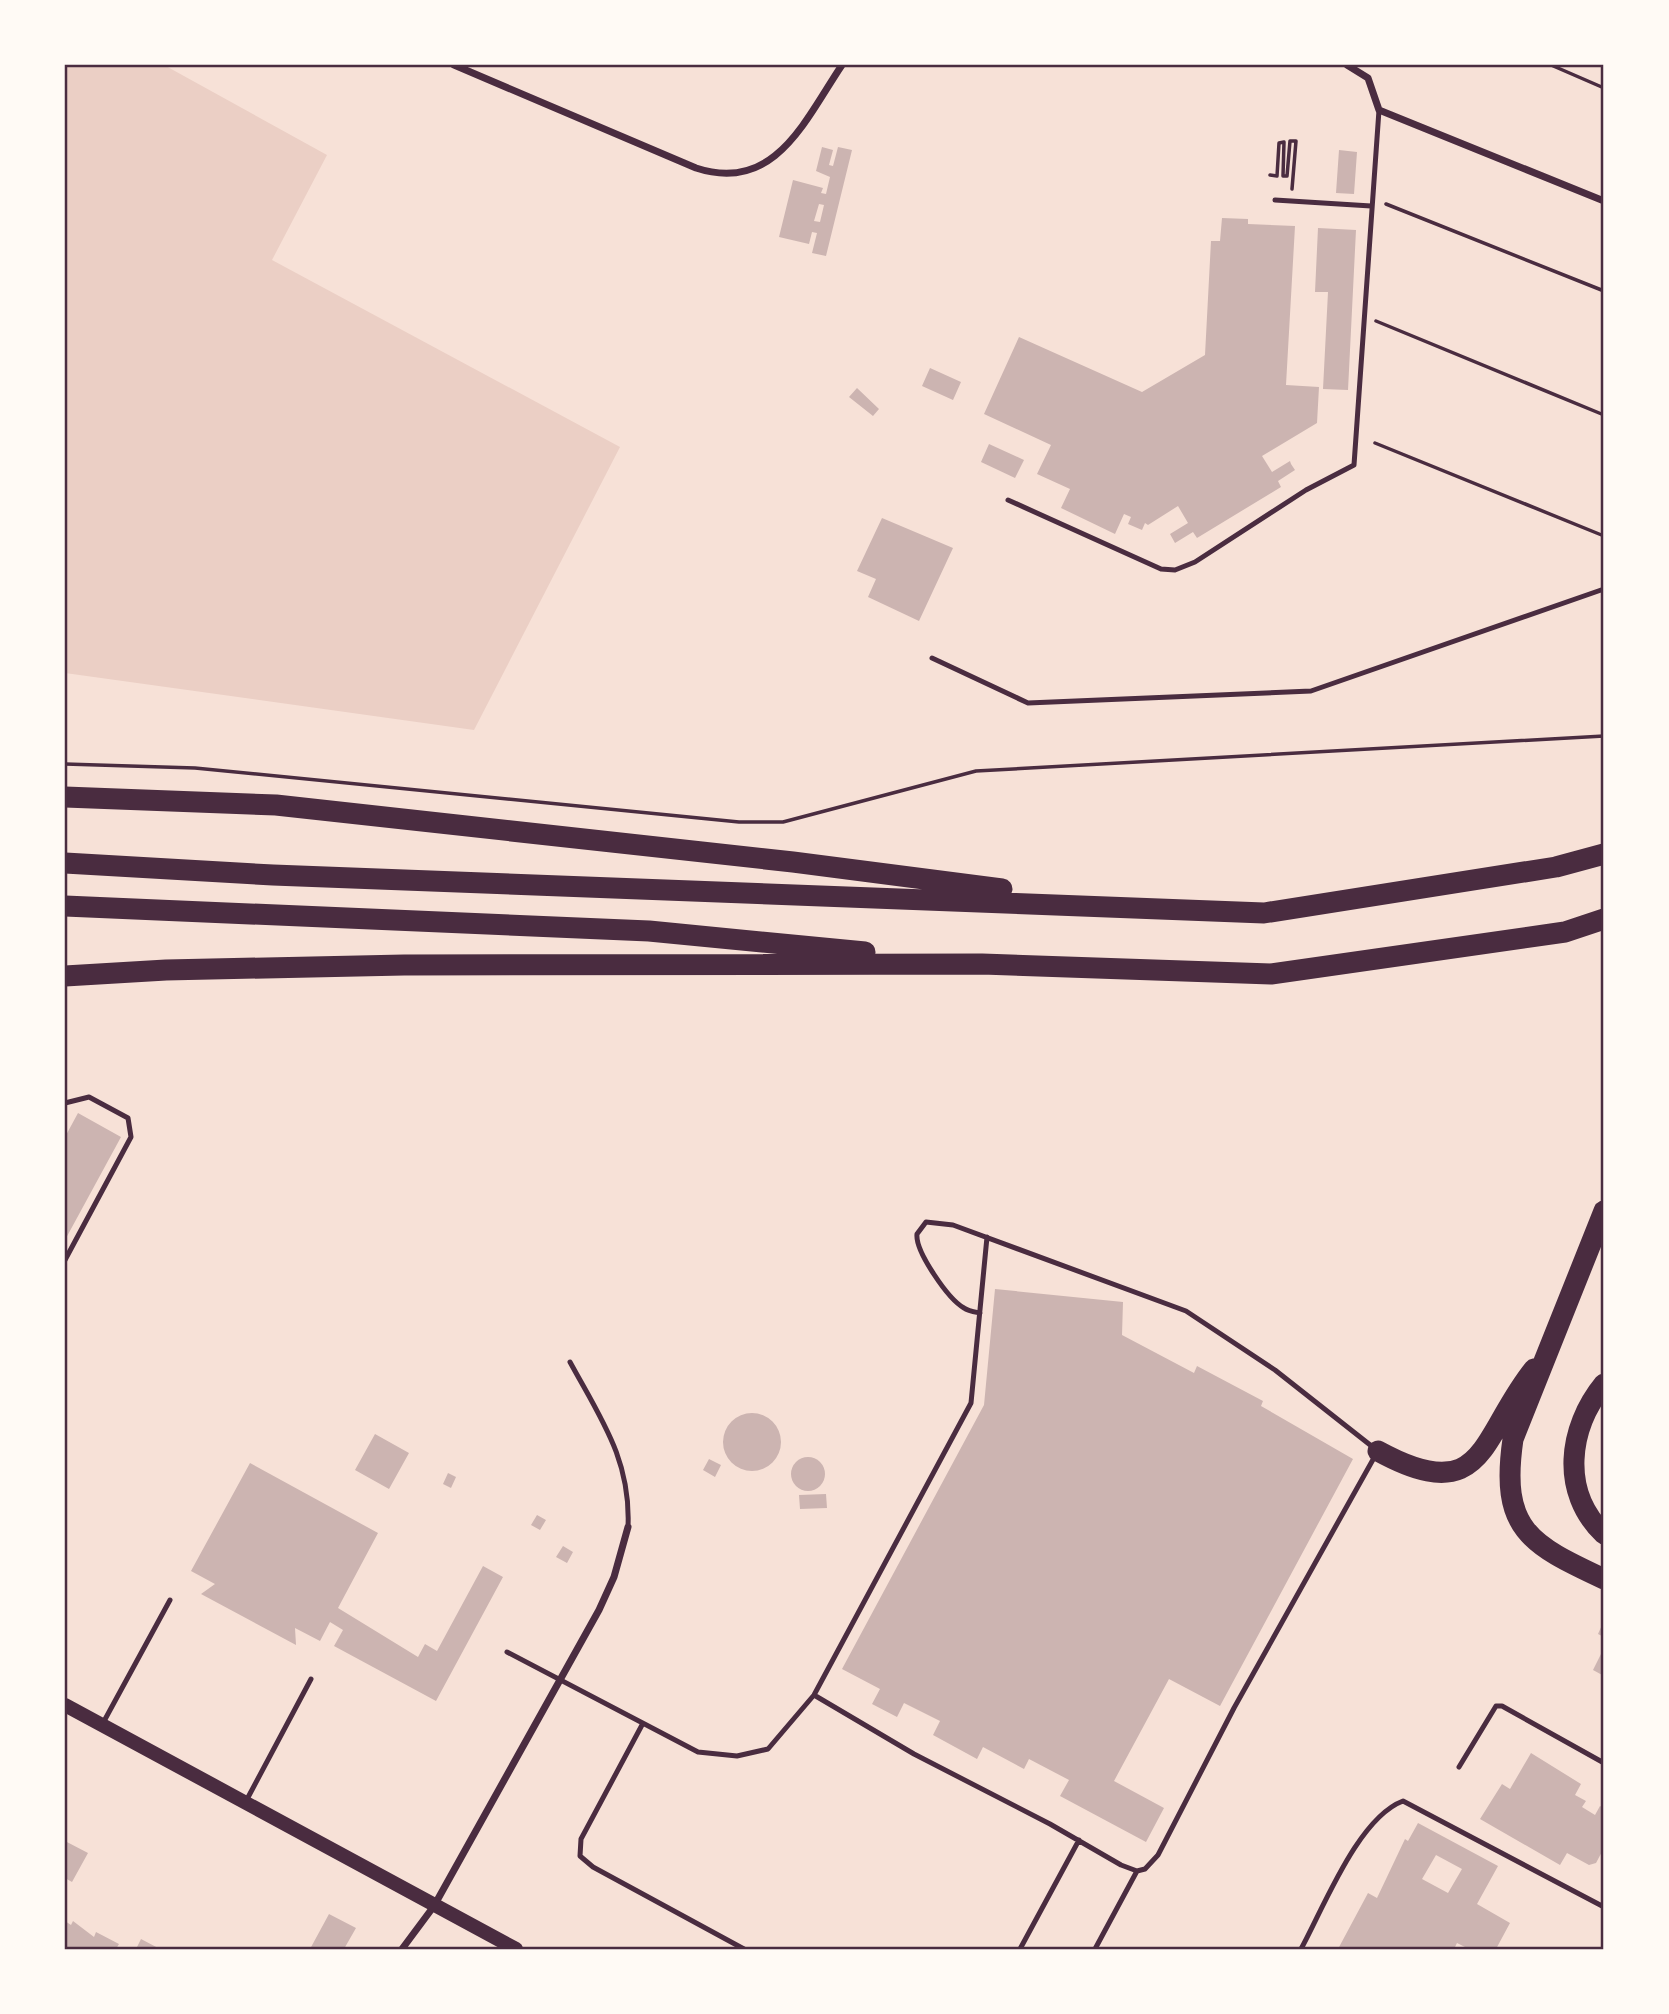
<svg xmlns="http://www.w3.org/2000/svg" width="1669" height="2014" viewBox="0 0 1669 2014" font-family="'Playfair Display',serif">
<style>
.green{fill:#ebcfc5}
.building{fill:#ccb4b1;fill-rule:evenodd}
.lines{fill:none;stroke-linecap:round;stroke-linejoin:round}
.path{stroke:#4a2c40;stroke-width:3.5}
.service{stroke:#4a2c40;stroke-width:5}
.minor{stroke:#4a2c40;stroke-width:7}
.secondary{stroke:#4a2c40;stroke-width:14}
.motorway{stroke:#4a2c40;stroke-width:21}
.neatline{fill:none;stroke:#4a2c40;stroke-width:2.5}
</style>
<rect width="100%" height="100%" fill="#f7e1d7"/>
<path class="green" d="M 65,65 L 164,65 L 327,155 L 272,260 L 620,447 L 474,730 L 65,673 Z"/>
<path class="building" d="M 822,147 L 833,150 L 829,165 L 833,166 L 838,147 L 852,150 L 826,256 L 812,253 L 817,233 L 812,232 L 809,244 L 779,237 L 793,180 L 823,188 L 821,193 L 826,194 L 830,177 L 816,171 ZM 819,204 L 824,205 L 820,222 L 814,221 Z
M 1339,150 L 1357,152 L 1354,194 L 1336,193 Z
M 1222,218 L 1248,219 L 1248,224 L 1295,226 L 1286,385 L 1319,387 L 1317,423 L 1262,456 L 1272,472 L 1290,461 L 1291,464 L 1295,470 L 1278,481 L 1281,487 L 1197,538 L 1193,532 L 1175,543 L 1170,534 L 1188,523 L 1178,506 L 1148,525 L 1145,523 L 1142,530 L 1128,524 L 1131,517 L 1124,514 L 1115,534 L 1061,508 L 1070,489 L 1037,474 L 1051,445 L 984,414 L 1019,337 L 1142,392 L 1205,355 L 1211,241 L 1220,241 Z
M 1318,228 L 1356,230 L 1348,390 L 1323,389 L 1328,292 L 1315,292 Z
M 930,368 L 961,382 L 953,400 L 922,386 Z
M 857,388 L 879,409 L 873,416 L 849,397 Z
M 989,444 L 1024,460 L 1015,478 L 981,462 Z
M 882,518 L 953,548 L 919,621 L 868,597 L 876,579 L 857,571 Z
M 78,1113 L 121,1137 L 65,1240 L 65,1137 Z
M 995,1289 L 1123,1302 L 1122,1335 L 1194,1373 L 1197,1366 L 1263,1401 L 1261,1406 L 1353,1459 L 1220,1706 L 1169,1679 L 1114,1781 L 1164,1808 L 1146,1842 L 1060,1796 L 1069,1780 L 1029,1759 L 1024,1769 L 983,1747 L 977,1759 L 933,1735 L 940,1721 L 904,1703 L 897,1717 L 872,1704 L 880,1689 L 842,1669 L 984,1405 Z
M723 1442a29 29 0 1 1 58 0a29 29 0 1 1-58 0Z
M 375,1434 L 409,1453 L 389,1489 L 355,1470 Z
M791 1474a17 17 0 1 1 34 0a17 17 0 1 1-34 0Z
M 709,1459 L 721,1465 L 715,1477 L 703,1470 Z
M 250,1463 L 378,1533 L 338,1608 L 418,1657 L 425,1644 L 437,1651 L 483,1566 L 503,1577 L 436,1701 L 334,1646 L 343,1630 L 330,1622 L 320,1641 L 295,1628 L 296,1645 L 201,1594 L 215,1584 L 191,1571 Z
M 448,1473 L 456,1477 L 451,1488 L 443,1484 Z
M 826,1494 L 827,1508 L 800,1509 L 799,1495 Z
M 537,1515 L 546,1520 L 540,1530 L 531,1525 Z
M 563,1546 L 573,1552 L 567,1563 L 556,1557 Z
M 1602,1625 L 1604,1626 L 1604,1637 L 1598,1634 Z
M 1604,1648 L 1604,1676 L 1593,1670 Z
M 1531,1753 L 1581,1784 L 1575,1795 L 1586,1801 L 1582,1807 L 1595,1815 L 1600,1806 L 1604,1808 L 1604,1848 L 1596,1863 L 1589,1865 L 1567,1853 L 1560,1865 L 1480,1819 L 1502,1784 L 1510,1789 Z
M 1418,1823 L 1498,1866 L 1477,1904 L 1510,1923 L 1496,1949 L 1469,1949 L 1457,1943 L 1454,1949 L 1338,1949 L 1368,1893 L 1377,1898 L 1405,1839 L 1408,1841 ZM 1436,1855 L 1462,1869 L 1448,1893 L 1422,1879 Z
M 65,1841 L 88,1853 L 72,1882 L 65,1878 Z
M 329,1914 L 356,1928 L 344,1949 L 310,1949 Z
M 65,1921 L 71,1925 L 73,1921 L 94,1937 L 96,1932 L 119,1944 L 116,1949 L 65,1949 Z
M 141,1939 L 160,1949 L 136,1949 Z"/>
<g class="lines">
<path class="path" d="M 1551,65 L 1604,88
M 1290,141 L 1296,141 L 1292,189
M 1270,175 L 1277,176 L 1279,143 L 1284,142 L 1283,176 L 1287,176 L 1290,141
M 1386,204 L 1604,291
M 1376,321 L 1604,415
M 1375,443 L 1604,536
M 65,764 L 195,768 L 739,822 L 783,822 L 976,771 L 1604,736"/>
<path class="service" d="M 1275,200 L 1371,206
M 1008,500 L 1161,569 L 1175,570 L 1195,562 L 1306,490 L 1354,465 L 1379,110
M 932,658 L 1028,703 L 1311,691 L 1604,589
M 65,1103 L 89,1097 L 128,1118 L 131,1137 L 65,1260
M 980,1313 C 975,1312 968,1311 964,1308 C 948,1299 915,1251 917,1234 L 926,1222 L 953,1225 L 1186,1311 L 1275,1370 L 1374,1448
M 570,1362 C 601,1419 631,1460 628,1527
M 507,1652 L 698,1752 L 737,1756 L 768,1749 L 814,1695 L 971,1403 L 987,1237
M 814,1695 L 914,1754 L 1050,1824 L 1121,1865 L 1137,1871 L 1145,1869 L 1158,1855 L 1234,1708 L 1375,1456
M 103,1723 L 170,1600
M 642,1725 L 581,1839 L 580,1856 L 593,1867 L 744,1949
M 1459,1767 L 1496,1706 L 1502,1706 L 1604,1763
M 245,1803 L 311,1679
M 1020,1949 L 1079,1840
M 1095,1949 L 1137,1871
M 1301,1949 C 1324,1907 1358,1818 1403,1801 L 1604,1907"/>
<path class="minor" d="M 454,65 L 696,168 C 775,194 805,120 842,65
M 1347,65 L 1368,78 L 1379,110 L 1604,201
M 402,1949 L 434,1906 L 599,1610 L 614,1577 L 628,1527"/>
<path class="secondary" d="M 65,1705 L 516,1949"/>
<path class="motorway" d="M 65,797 L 276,805 L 793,862 L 1002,889
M 65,863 L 273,875 L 1264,913 L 1556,867 L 1604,854
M 65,906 L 649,931 L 865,952
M 65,976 L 166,970 L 404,965 L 982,964 L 1271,974 L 1565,932 L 1604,919
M 1604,1211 L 1513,1439 C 1500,1529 1529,1544 1604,1579
M 1604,1384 C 1568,1428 1560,1492 1604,1534
M 1378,1451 C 1486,1510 1480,1436 1534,1369"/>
</g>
<rect width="1669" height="2014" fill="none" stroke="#fffaf5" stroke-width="133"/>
<rect x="66" y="66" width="1536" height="1882" class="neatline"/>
</svg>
